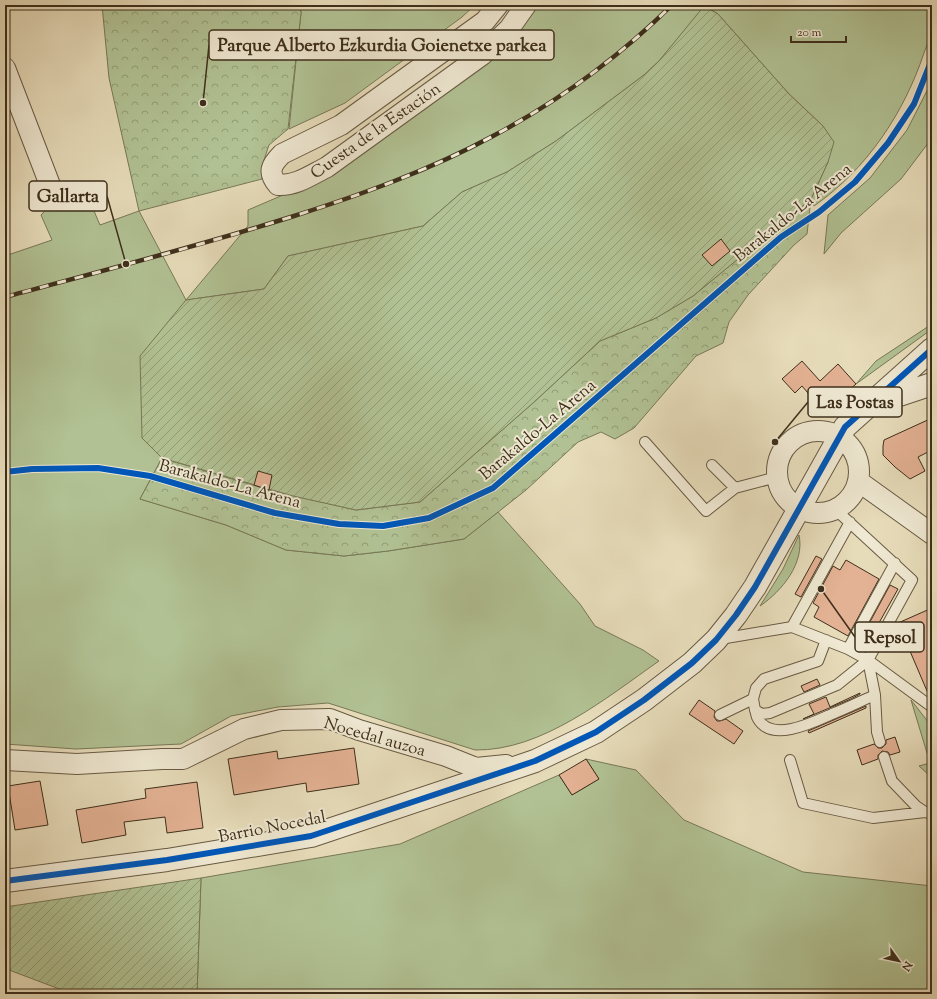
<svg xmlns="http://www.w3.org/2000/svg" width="937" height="999" viewBox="0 0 937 999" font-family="'Sorts Mill Goudy',serif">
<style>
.grass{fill:#b1c193;stroke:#787857}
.forest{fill:url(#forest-crowns);stroke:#787857}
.garden{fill:url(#garden-furrows);stroke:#787857}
.building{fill:#e3b193;stroke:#3e2f1b}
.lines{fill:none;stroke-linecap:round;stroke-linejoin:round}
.service-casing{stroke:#685a43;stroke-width:12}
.minor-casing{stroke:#685a43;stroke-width:22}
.tertiary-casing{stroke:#685a43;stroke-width:24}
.service{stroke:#efe8d2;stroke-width:10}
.minor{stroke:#efe8d2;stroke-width:20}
.tertiary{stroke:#efe8d2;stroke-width:22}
.rail-casing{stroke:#3e2f1b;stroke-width:4.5}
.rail{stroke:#efe8d2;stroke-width:3;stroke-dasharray:9;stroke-linecap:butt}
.cycleway-casing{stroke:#efe8d2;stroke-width:8}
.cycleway{stroke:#0057b8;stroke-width:6}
.labels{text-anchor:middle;stroke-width:4;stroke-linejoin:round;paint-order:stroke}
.street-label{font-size:17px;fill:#3e2f1b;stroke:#efe8d2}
.leader{fill:none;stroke:#3e2f1b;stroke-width:1.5}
.callout-dot{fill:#3e2f1b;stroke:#efe8d2;stroke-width:1.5}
.callout{fill:#efe8d2;stroke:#3e2f1b;stroke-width:1.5}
.callout-label{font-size:18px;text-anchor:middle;font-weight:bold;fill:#3e2f1b}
</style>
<defs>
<pattern id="forest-crowns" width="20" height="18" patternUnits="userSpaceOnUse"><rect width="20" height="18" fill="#b1c193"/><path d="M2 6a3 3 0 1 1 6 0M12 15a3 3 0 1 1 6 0" fill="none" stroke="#919d77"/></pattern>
<pattern id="garden-furrows" width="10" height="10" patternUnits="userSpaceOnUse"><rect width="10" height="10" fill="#b1c193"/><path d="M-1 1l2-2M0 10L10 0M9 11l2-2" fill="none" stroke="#919d77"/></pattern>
</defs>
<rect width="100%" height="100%" fill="#e7dcba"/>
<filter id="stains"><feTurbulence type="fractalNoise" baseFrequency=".005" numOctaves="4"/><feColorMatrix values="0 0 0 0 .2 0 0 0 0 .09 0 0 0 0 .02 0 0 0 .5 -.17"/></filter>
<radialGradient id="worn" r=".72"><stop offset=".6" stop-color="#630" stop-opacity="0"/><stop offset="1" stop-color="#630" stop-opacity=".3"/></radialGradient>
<path class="grass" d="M 300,5 L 475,5 L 462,17 L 345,103 L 289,129 L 301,13 Z
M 537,5 L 932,5 C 932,13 933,22 932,29 C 930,37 927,45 924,53 C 904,113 867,169 814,206 L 811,199 L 828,162 L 823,126 L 789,94 L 718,14 L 705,6 L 659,61 L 644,75 L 556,141 L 507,172 L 462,192 L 423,226 L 288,256 L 264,289 L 186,300 L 142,438 L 162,458 L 140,499 L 226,525 L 286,550 L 344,556 L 388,551 L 464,539 L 498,512 L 580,604 L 595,626 L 643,650 L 659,661 C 606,698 542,751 475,750 L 328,703 L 278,707 L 231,716 L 181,744 L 76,749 L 5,744 L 5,256 L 52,240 L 41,215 L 71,183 L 85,190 L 100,225 L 139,211 L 186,300 L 248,226 L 248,210 L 332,174 L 476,72 Z
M 932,81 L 932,138 L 901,179 L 841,233 L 824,254 L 828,215 L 870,178 L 907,130 Z
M 932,324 L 932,329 L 856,384 L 876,361 Z
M 799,535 C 805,563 782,591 760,606 L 783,569 Z
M 911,700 L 929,723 L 932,725 L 932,776 L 930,776 L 919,766 L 930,763 Z
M 586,759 L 636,770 L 684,820 L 803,872 L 932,886 L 932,994 L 197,994 L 201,878 L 400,844 L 559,775 L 572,795 L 599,779 Z"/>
<path class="forest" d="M 102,5 L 300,5 L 301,13 L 288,129 L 269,145 L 264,160 L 262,179 L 139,211 L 109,78 Z
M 811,199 L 807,234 L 794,245 L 748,295 L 729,322 L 723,343 L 696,356 L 634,428 L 615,439 L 601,432 L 578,442 L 526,490 L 464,539 L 388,551 L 344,556 L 286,550 L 226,525 L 140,499 L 162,458 L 269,490 L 356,510 L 420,502 L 533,403 L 600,341 L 656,318 L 693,296 Z"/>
<path class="garden" d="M 704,6 L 718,14 L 789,94 L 823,126 L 834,142 L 828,162 L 811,199 L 693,296 L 656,318 L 600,341 L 533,403 L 420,502 L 356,510 L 293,496 L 162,458 L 142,438 L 140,356 L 186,300 L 264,289 L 288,256 L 423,226 L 462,192 L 507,172 L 556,141 L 644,75 L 659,61 Z
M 201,878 L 197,994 L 63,994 L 62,990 L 9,970 L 5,971 L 5,907 Z"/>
<path class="building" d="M 721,239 L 730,251 L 712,266 L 702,255 Z
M 802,361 L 820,381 L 838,364 L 856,384 L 824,412 L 802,386 L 795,393 L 782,379 Z
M 932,418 L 932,450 L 918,457 L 925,471 L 910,479 L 895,467 L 883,455 L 883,446 L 884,440 Z
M 258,471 L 272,475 L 269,490 L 254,485 Z
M 816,556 L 822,559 L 801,597 L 795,594 Z
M 846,560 L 879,579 L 848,636 L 814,617 L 819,607 L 813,603 L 833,566 L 840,570 Z
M 890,585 L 898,589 L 866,646 L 859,642 Z
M 932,608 L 932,699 L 930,698 L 898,623 Z
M 817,679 L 820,685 L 804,692 L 801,686 Z
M 860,693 L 860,694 L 851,699 L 803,719 L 814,714 L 809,704 L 826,697 L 830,707 Z
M 699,700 L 715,711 L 714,717 L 717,721 L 720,721 L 726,719 L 743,731 L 734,744 L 689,714 Z
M 866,706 L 866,708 L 809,733 L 808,731 Z
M 895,737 L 900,752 L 890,755 L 888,752 L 882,751 L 878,755 L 878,759 L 862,765 L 857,750 L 874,744 L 878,748 L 882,748 L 886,744 L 886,740 Z
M 354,748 L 359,784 L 307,792 L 306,783 L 234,795 L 228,759 L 277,751 L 278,759 Z
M 586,759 L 599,779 L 572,795 L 559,775 Z
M 40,781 L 48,825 L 15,830 L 8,786 Z
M 197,782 L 203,828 L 167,833 L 165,817 L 124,822 L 126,835 L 82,843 L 76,810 L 146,798 L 145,789 Z"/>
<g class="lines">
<defs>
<path id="service" d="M 645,442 L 706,511 L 735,488 L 777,477
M 712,465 L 735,488
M 792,627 L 850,522
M 720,639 L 792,627 L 848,649 L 868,660
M 826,640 L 818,661 L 764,679 L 756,688 L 753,699 L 755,710 L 762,714 L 770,713 L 837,685 L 868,660 L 912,580 L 835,509
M 848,649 L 895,563
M 755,710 C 756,712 756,716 758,719 C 772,743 814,722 832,714 C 847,708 861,701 875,695
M 720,715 L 753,699
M 880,742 L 877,732 L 875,695 L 868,660 L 932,707
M 884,757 L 892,781 L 916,806 L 925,812 L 932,814
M 790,760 L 803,803 L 873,818 L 925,812"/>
<path id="minor" d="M 498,5 L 485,21 L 341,125 L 282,154 C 271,165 267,172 278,185 C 296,186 311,175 327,167 L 482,55 L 509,29 L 526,5
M 5,68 L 55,198
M777 472a41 41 0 1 1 82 0a41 41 0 1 1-82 0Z
M 858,481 L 932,534
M 5,760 L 77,764 L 162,759 L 183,759 L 244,729 L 281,720 L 330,719 L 359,730 L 446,756 L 476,768 L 506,765"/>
<path id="tertiary" d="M 878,402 L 932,384
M 5,881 L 167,860 L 311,836 L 535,761 L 596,732 L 644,700 L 692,663 L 716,640 L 736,615 L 755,587 L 845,427 L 932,349"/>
</defs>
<use href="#service" class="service-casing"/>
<use href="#minor" class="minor-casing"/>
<use href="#tertiary" class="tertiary-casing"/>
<use href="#service" class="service"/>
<use href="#minor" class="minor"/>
<use href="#tertiary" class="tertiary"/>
<defs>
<path id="rail" d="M 5,297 C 102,271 199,246 294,216 C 363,194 430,170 493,136 C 559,101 619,57 672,5"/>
</defs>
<use href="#rail" class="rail-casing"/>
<use href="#rail" class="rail"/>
<defs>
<path id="cycleway" d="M 5,472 L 32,469 L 98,468 L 150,476 L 275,513 L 339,524 L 383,526 L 429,518 L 493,488 L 781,237 L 819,212 L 855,182 L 888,143 L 914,104 L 932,59
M 5,881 L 167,860 L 311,836 L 535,761 L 596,732 L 644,700 L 692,663 L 716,640 L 736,615 L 755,587 L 845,427 L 932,349"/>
</defs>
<use href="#cycleway" class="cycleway-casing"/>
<use href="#cycleway" class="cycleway"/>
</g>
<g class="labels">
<g class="street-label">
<text transform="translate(375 130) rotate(-35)" y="6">Cuesta de la Estación</text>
<text transform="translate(792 212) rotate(-39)" y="6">Barakaldo-La Arena</text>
<text transform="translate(537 429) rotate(-40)" y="6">Barakaldo-La Arena</text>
<text transform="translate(230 483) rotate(15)" y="6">Barakaldo-La Arena</text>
<text transform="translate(375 736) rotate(16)" y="6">Nocedal auzoa</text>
<text transform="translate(272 826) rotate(-11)" y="6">Barrio Nocedal</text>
</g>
</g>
<path class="leader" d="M203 103L209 45M126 264L107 196M775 442L808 402M821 589L855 637"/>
<g class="callout-dot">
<circle cx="203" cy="103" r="4"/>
<circle cx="126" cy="264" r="4"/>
<circle cx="775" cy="442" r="4"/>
<circle cx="821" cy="589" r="4"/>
</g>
<g class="callout">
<rect x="209" y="30" width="345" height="30" rx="4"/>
<rect x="29" y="181" width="78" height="30" rx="4"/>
<rect x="808" y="387" width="94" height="30" rx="4"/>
<rect x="855" y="622" width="69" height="30" rx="4"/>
</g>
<g class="callout-label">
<text x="382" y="51">Parque Alberto Ezkurdia Goienetxe parkea</text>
<text x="68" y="202">Gallarta</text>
<text x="855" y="408">Las Postas</text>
<text x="890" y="643">Repsol</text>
</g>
<rect width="937" height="999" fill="none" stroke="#e7dcba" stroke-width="20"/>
<rect x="6" y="6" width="925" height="987" fill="none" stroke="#3e2f1b" stroke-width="2"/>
<rect x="10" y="10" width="917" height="979" fill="none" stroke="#3e2f1b"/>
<g transform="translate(899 961) rotate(123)" stroke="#efe8d2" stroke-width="3" paint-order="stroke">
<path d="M0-3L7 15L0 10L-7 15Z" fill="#3e2f1b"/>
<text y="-6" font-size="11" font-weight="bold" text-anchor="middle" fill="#3e2f1b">N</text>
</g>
<path d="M791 36v6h55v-6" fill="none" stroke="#3e2f1b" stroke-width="2"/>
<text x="797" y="36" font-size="12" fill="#3e2f1b" stroke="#efe8d2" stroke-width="3" paint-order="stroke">20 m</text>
<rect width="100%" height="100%" filter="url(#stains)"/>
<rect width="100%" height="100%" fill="url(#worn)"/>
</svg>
